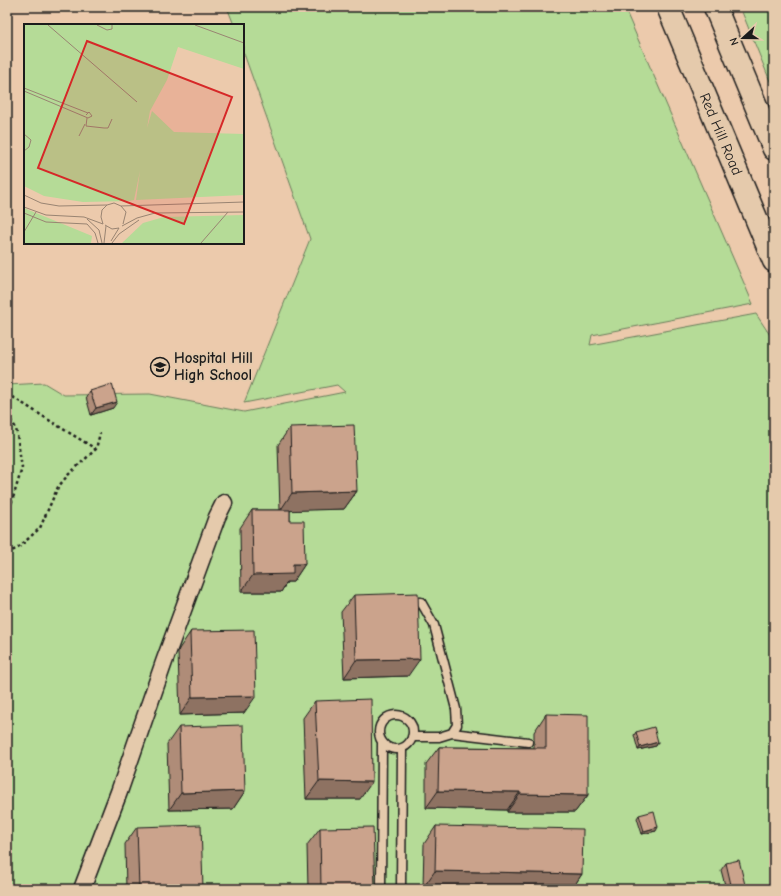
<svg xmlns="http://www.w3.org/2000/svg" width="781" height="896" viewBox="0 0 781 896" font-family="'Comic Neue',sans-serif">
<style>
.green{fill:#b5db97;stroke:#687c5a}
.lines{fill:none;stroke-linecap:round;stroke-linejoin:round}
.service-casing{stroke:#1c1c1c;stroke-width:11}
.minor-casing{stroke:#1c1c1c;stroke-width:19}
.secondary-casing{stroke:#1c1c1c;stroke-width:25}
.path{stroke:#1c1c1c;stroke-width:2.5;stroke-dasharray:3 3;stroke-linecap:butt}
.service{stroke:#e5caac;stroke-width:8}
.minor{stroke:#e5caac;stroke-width:16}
.secondary{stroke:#e5caac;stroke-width:22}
.wall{fill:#af8c78;stroke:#1c1c1c}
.shaded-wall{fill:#8e7262;stroke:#1c1c1c}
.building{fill:#cba38c;stroke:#1c1c1c}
.labels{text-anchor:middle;stroke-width:3.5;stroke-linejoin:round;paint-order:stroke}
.street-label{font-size:15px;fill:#1c1c1c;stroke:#e5caac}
.poi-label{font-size:15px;font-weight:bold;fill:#1c1c1c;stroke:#e5caac;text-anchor:start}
.inset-road{fill:none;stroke:#998472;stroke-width:1}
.view{fill:#d62828;fill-opacity:0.15;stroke:#d62828;stroke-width:2}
.inset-edge{fill:none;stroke:#1c1c1c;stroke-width:2}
</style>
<rect width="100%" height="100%" fill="#eccaac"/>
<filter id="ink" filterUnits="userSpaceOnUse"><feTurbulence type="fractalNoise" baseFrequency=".025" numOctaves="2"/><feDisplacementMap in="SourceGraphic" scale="8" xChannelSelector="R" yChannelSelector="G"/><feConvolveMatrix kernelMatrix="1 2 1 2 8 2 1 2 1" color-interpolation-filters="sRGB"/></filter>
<g filter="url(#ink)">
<path class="green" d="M 227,7 L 624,7 L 753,304 L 592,335 L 590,345 L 756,314 L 774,341 L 774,889 L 7,889 L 7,385 L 44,383 L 64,395 L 150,394 L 244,412 L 345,392 L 337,385 L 244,403 L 310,239 L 243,51 L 243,25 L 234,25 Z
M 740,7 L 774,7 L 774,91 Z"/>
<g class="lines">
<defs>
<path id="service" d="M 407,601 L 421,602 L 434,625 L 456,709 L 457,725 L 452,733 L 439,737 L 412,737
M379 732a17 17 0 1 1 34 0a17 17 0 1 1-34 0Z
M 452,733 L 528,742
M 381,889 L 382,742
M 401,889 L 402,748"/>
<path id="minor" d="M 82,889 L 119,792 L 164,662 L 217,517 L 224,503"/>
<path id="secondary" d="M 668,7 L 774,261
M 715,7 L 774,149"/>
</defs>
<use href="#service" class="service-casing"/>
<use href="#minor" class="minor-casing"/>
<use href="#secondary" class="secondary-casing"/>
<path class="path" d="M 7,395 L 11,396 L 63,429 L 96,449
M 7,415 L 16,428 L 22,468 L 7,518
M 7,553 L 18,548 L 40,528 L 58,487 L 68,475 L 96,449 L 100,433"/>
<use href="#service" class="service"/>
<use href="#minor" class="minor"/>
<use href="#secondary" class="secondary"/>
</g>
<path class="wall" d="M 90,391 L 113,408 L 91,415 L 86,397 Z
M 290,427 L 357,491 L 344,509 L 290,510 L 290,521 L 305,564 L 293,582 L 287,582 L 281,592 L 241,592 L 240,528 L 252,510 L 280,510 L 278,445 Z
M 354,595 L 408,676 L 344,678 L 341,612 Z
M 191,631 L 244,713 L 180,715 L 178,652 L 179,649 Z
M 315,701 L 360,799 L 306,799 L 303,718 Z
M 546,714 L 588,795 L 575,812 L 507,812 L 507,810 L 426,808 L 426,764 L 439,747 L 534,748 L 534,732 Z
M 179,727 L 245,791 L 233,809 L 169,810 L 167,744 Z
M 636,732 L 658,742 L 656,746 L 638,750 L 634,735 Z
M 639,815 L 656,831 L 642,834 L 637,818 Z
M 436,826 L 582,874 L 572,889 L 457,889 L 423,888 L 424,844 Z
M 137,827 L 203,889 L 126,889 L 125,844 Z
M 320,828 L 375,889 L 308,889 L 307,845 Z
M 726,863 L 746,889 L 726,889 L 721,870 Z"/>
<path class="shaded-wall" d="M 117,402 L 113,408 L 91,415 L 96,408 Z
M 357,491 L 344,509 L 280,511 L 292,493 Z
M 293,564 L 305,564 L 293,582 L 287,582 L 281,592 L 241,592 L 253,575 Z
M 420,659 L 408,676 L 344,678 L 356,660 Z
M 256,696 L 244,713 L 180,715 L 192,697 Z
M 658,742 L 656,746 L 638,750 L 640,747 Z
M 319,781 L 372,782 L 360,799 L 306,799 Z
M 245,791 L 233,809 L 169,810 L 181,793 Z
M 438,791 L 520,792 L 507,810 L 426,808 Z
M 520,794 L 588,795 L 575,812 L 507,812 Z
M 658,827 L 656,831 L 642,834 L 644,831 Z
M 435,871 L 582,874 L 572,889 L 457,889 L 423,888 Z"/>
<path class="building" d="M 112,384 L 117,402 L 96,408 L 90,391 Z
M 354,425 L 357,491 L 292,493 L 290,427 Z
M 252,510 L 290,510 L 290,521 L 304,521 L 305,564 L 293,564 L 293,574 L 253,575 Z
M 418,593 L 420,659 L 356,660 L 354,595 Z
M 254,630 L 256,696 L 192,697 L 190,634 L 191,631 Z
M 371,699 L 372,782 L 319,781 L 315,701 Z
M 546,714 L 588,715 L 588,795 L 520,794 L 520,792 L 438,791 L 439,747 L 546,748 Z
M 243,725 L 245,791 L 181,793 L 179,727 Z
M 654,727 L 658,742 L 640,747 L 636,732 Z
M 654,811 L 658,827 L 644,831 L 639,815 Z
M 201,825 L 203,889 L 139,889 L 137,827 Z
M 436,826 L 583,829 L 582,874 L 435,871 Z
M 373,827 L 375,889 L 321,889 L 320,828 Z
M 739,860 L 746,889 L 732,889 L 726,863 Z"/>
</g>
<defs>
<symbol id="school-ring" viewBox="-11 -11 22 22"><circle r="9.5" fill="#e5caac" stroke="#1c1c1c" stroke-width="1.5"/><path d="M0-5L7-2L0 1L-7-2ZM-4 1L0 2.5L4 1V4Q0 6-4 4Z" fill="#1c1c1c"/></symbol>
</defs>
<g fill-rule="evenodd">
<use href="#school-ring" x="149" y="356" width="22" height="22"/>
</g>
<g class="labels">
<g class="street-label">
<text transform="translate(721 134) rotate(67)" y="5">Red Hill Road</text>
</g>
<g class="poi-label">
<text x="174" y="363">Hospital Hill<tspan x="174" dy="17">High School</tspan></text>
</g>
</g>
<g transform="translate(24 24)">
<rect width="220" height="220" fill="#eccaac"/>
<path d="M 0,1 L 220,1 L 220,45 L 154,23 L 143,56 L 126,87 L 123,104 L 128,87 L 150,108 L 220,110 L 220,171 L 112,176 L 116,147 L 110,176 L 105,177 L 59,178 L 20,172 L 0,162 ZM 0,184 L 68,212 L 67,219 L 0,219 ZM 220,191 L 220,219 L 98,219 L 119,199 L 140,193 Z" fill="#b5db97"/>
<path class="inset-road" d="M 24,1 L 113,78M 73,1 L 83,6 L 88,5 L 88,1M 171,1 L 220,19M 0,64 L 64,89M 0,67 L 64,94 L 68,92 L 65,88 L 62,91M 63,94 L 62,102 L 80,104 L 84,104 L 88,95M 0,110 L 7,116 L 5,123 L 0,127M 55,112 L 61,100M 0,171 L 17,179 L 35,182 L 83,181M 97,182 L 220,178M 0,183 L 22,191 L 60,193 L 79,200M 0,189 L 22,198 L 63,200 L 71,209 L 74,219M 63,195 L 75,206 L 78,219M 79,200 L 77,193 L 78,186 L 83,181 L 90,179 L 97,182 L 102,188 L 99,200M 81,201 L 88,205 L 95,204M 98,202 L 113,194 L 131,189 L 220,188M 0,208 L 12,188M 87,217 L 95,204M 80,219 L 82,202M 88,219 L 95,210 L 115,196M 177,219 L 204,188"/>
<path class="view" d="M 63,17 L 208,73 L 160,200 L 14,144 Z"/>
<rect width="220" height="220" class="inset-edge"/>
</g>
<rect width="781" height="896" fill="none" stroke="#e5caac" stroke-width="24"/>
<rect x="12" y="12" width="757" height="872" fill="none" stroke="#1c1c1c" stroke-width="1.5" filter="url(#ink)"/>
<g transform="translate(743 38) rotate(249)" stroke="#e5caac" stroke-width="3" paint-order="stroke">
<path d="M0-3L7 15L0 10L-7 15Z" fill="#1c1c1c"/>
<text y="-6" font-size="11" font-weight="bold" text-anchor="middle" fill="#1c1c1c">N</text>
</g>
</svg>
